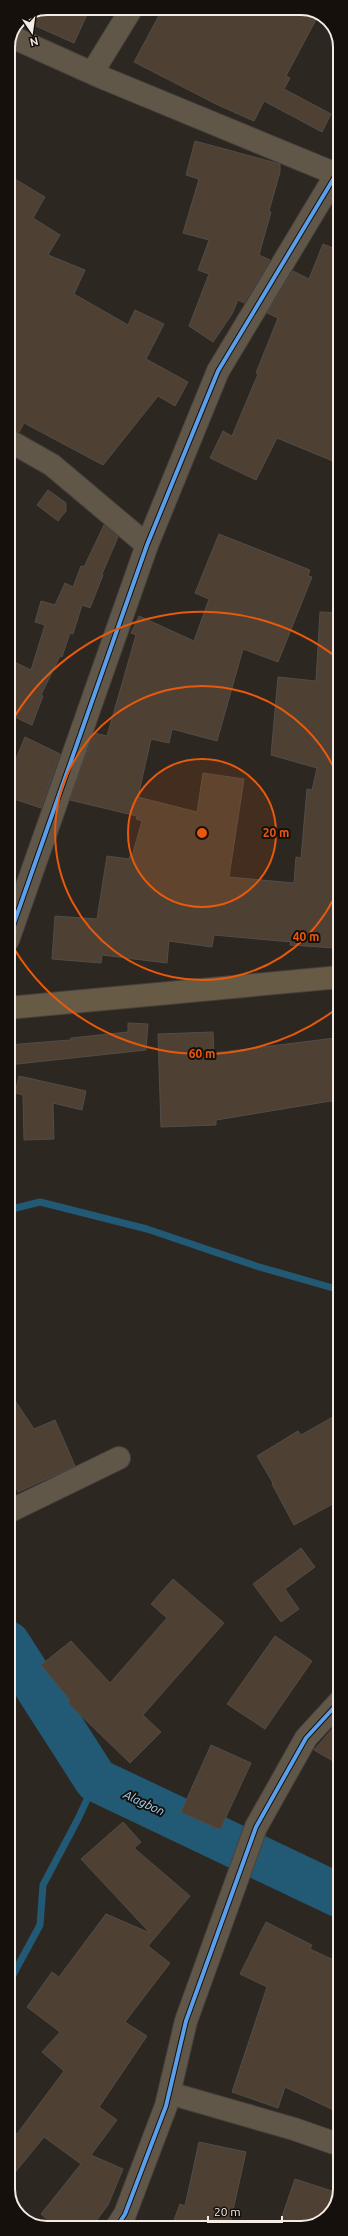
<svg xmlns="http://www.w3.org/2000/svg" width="348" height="2236" viewBox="0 0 348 2236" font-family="Ubuntu,sans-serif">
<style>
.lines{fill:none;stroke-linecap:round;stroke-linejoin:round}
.stream{stroke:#225974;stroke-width:7}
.river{stroke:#225974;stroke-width:44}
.building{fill:#4e4134;stroke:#524c48}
.minor-casing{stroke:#48423e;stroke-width:24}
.major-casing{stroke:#48423e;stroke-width:24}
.minor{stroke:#605749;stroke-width:22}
.major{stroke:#675b45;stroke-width:22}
.cycleway-casing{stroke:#16100c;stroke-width:6}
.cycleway{stroke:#5a9eea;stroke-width:4}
.ring{fill:none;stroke:#e8590c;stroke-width:2}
.labels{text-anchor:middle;stroke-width:4;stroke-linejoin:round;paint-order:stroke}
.water-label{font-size:12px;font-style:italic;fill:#a1ddff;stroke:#16100c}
.rim{fill:none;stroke:#f4ebe5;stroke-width:2}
.centre{fill:#e8590c;stroke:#16100c;stroke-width:2}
.ring-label{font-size:12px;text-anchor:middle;font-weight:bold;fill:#e8590c;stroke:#16100c;stroke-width:4;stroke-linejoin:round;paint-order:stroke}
</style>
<rect width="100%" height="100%" fill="#2d2722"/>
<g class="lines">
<path class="stream" d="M 8,1210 L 40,1202 L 147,1229 L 256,1266 L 340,1290
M 8,1984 L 40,1925 L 43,1885 L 78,1819 L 96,1780"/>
<path class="river" d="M 8,1643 L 96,1780 L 340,1896"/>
</g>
<path class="building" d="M 47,8 L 90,8 L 74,43 L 20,19 Z
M 163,8 L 306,8 L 319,14 L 286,76 L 290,78 L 284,89 L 331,114 L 322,132 L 264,101 L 254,121 L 218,105 L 134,62 Z
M 195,141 L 280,164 L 280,172 L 269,211 L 271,212 L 259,255 L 270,260 L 244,303 L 238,300 L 232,314 L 213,342 L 189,326 L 209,274 L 198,270 L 209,240 L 183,233 L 199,179 L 186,175 Z
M 8,175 L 45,197 L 33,218 L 60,235 L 48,255 L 85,270 L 74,294 L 128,325 L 135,310 L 164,324 L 146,359 L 188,382 L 175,406 L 158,396 L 103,465 L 24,423 L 19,432 L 8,428 Z
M 323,244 L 340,251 L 340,464 L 277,438 L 256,480 L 210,458 L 223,431 L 232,436 L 258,374 L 256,373 L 278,318 L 267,313 L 293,271 L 309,279 Z
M 48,490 L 66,503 L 66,511 L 58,521 L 37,505 Z
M 104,525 L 118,537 L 102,574 L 103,575 L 90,608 L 82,605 L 73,634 L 70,633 L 62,657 L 60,656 L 41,695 L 43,696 L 32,725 L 8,714 L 8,659 L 31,670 L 45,625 L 35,622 L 41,601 L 55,605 L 65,583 L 73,587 L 81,566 L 84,567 Z
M 219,534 L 310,570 L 308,576 L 312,577 L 278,662 L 243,649 L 217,741 L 172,729 L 169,743 L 151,739 L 138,797 L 197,812 L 203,773 L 244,779 L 229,877 L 294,883 L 296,857 L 301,858 L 307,789 L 312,790 L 317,768 L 271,755 L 278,677 L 316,681 L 320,612 L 340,613 L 340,870 L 334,948 L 290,945 L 291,942 L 214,935 L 212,947 L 169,941 L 167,963 L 102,955 L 101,963 L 52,959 L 55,916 L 97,919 L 107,856 L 129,859 L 130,856 L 132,856 L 142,821 L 136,819 L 137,816 L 70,800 L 94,733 L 107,736 L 136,635 L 131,633 L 139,616 L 194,641 L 209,599 L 195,593 Z
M 25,737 L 60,754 L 41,808 L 8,797 L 8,762 L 14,764 Z
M 128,1023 L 148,1024 L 146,1050 L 8,1065 L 8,1045 L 70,1040 L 71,1038 L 128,1032 Z
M 213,1032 L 214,1053 L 335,1038 L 339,1071 L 332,1072 L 337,1100 L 216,1120 L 216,1125 L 161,1127 L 158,1034 Z
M 19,1076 L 86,1091 L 82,1110 L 53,1103 L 54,1139 L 24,1140 L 23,1095 L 15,1093 Z
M 8,1390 L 34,1429 L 55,1420 L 75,1466 L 18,1492 L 8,1468 Z
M 340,1413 L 340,1500 L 294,1525 L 272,1484 L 273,1483 L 257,1456 L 298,1431 L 301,1435 Z
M 301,1548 L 315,1567 L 285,1589 L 299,1609 L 281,1622 L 253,1584 Z
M 173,1579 L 224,1623 L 143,1715 L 161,1732 L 130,1763 L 68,1703 L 70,1700 L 41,1665 L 71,1641 L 110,1683 L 167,1618 L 151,1604 Z
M 275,1636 L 312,1661 L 265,1729 L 227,1704 Z
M 340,1720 L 340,1765 L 314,1750 Z
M 211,1745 L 251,1763 L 220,1830 L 181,1812 Z
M 123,1822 L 141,1842 L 134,1848 L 190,1896 L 148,1946 L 170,1963 L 125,2022 L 147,2036 L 99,2107 L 117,2120 L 91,2155 L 123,2169 L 108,2205 L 91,2228 L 57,2228 L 41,2214 L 81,2164 L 44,2137 L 8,2181 L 8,2128 L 17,2134 L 64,2071 L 42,2052 L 60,2032 L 27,2007 L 52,1972 L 59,1977 L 106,1914 L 150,1933 L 81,1859 Z
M 266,1922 L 312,1945 L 310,1949 L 340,1963 L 340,2113 L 285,2087 L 278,2108 L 232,2092 L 267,1987 L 240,1974 Z
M 199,2142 L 246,2152 L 229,2228 L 171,2228 L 180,2204 L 185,2206 Z
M 295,2179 L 338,2193 L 330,2215 L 306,2228 L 278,2228 Z"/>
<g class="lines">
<defs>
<path id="minor" d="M 12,37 L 101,77 L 336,174
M 92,73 L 132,8
M 8,440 L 52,465 L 147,545
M 8,940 L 147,545 L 218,371 L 340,168
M 8,1512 L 119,1458
M 169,2093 L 294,2129 L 340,2145
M 116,2228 L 125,2214 L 166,2106 L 186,2021 L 256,1827 L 306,1738 L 340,1701"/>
<path id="major" d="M 8,1008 L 340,977"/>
</defs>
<use href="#minor" class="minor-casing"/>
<use href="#major" class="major-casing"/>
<use href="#minor" class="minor"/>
<use href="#major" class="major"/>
<defs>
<path id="cycleway" d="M 8,940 L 147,545 L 218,371 L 340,168
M 116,2228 L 125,2214 L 166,2106 L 186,2021 L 256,1827 L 306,1738 L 340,1701"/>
</defs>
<use href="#cycleway" class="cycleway-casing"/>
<use href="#cycleway" class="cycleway"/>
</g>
<circle cx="202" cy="833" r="74" fill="#e8590c" fill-opacity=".12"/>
<g class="ring">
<circle cx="202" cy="833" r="74"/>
<path d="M340 884A147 147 0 1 1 340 782"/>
<path d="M340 1006A221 221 0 0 1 9 940M9 726A221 221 0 0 1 340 660"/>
</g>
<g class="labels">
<g class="water-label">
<text transform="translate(144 1803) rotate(25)" y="4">Alagbon</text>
</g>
</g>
<path d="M0 0H348V2236H0ZM47 15H301A32 32 0 0 1 333 47V2189A32 32 0 0 1 301 2221H47A32 32 0 0 1 15 2189V47A32 32 0 0 1 47 15Z" fill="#16100c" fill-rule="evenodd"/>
<path class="rim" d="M47 15H301A32 32 0 0 1 333 47V2189A32 32 0 0 1 301 2221H47A32 32 0 0 1 15 2189V47A32 32 0 0 1 47 15Z"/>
<circle cx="202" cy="833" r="6" class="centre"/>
<g class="ring-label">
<text x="276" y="837">20 m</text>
<text x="306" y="941">40 m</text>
<text x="202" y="1058">60 m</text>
</g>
<g transform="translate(32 32) rotate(167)" stroke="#16100c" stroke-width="3" paint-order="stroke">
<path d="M0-3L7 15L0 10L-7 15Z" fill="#f4ebe5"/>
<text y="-6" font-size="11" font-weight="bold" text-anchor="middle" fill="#f4ebe5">N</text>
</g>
<path d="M208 2216v6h74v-6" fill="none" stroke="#f4ebe5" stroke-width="2"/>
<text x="214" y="2216" font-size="12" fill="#f4ebe5" stroke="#16100c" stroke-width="3" paint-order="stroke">20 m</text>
</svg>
